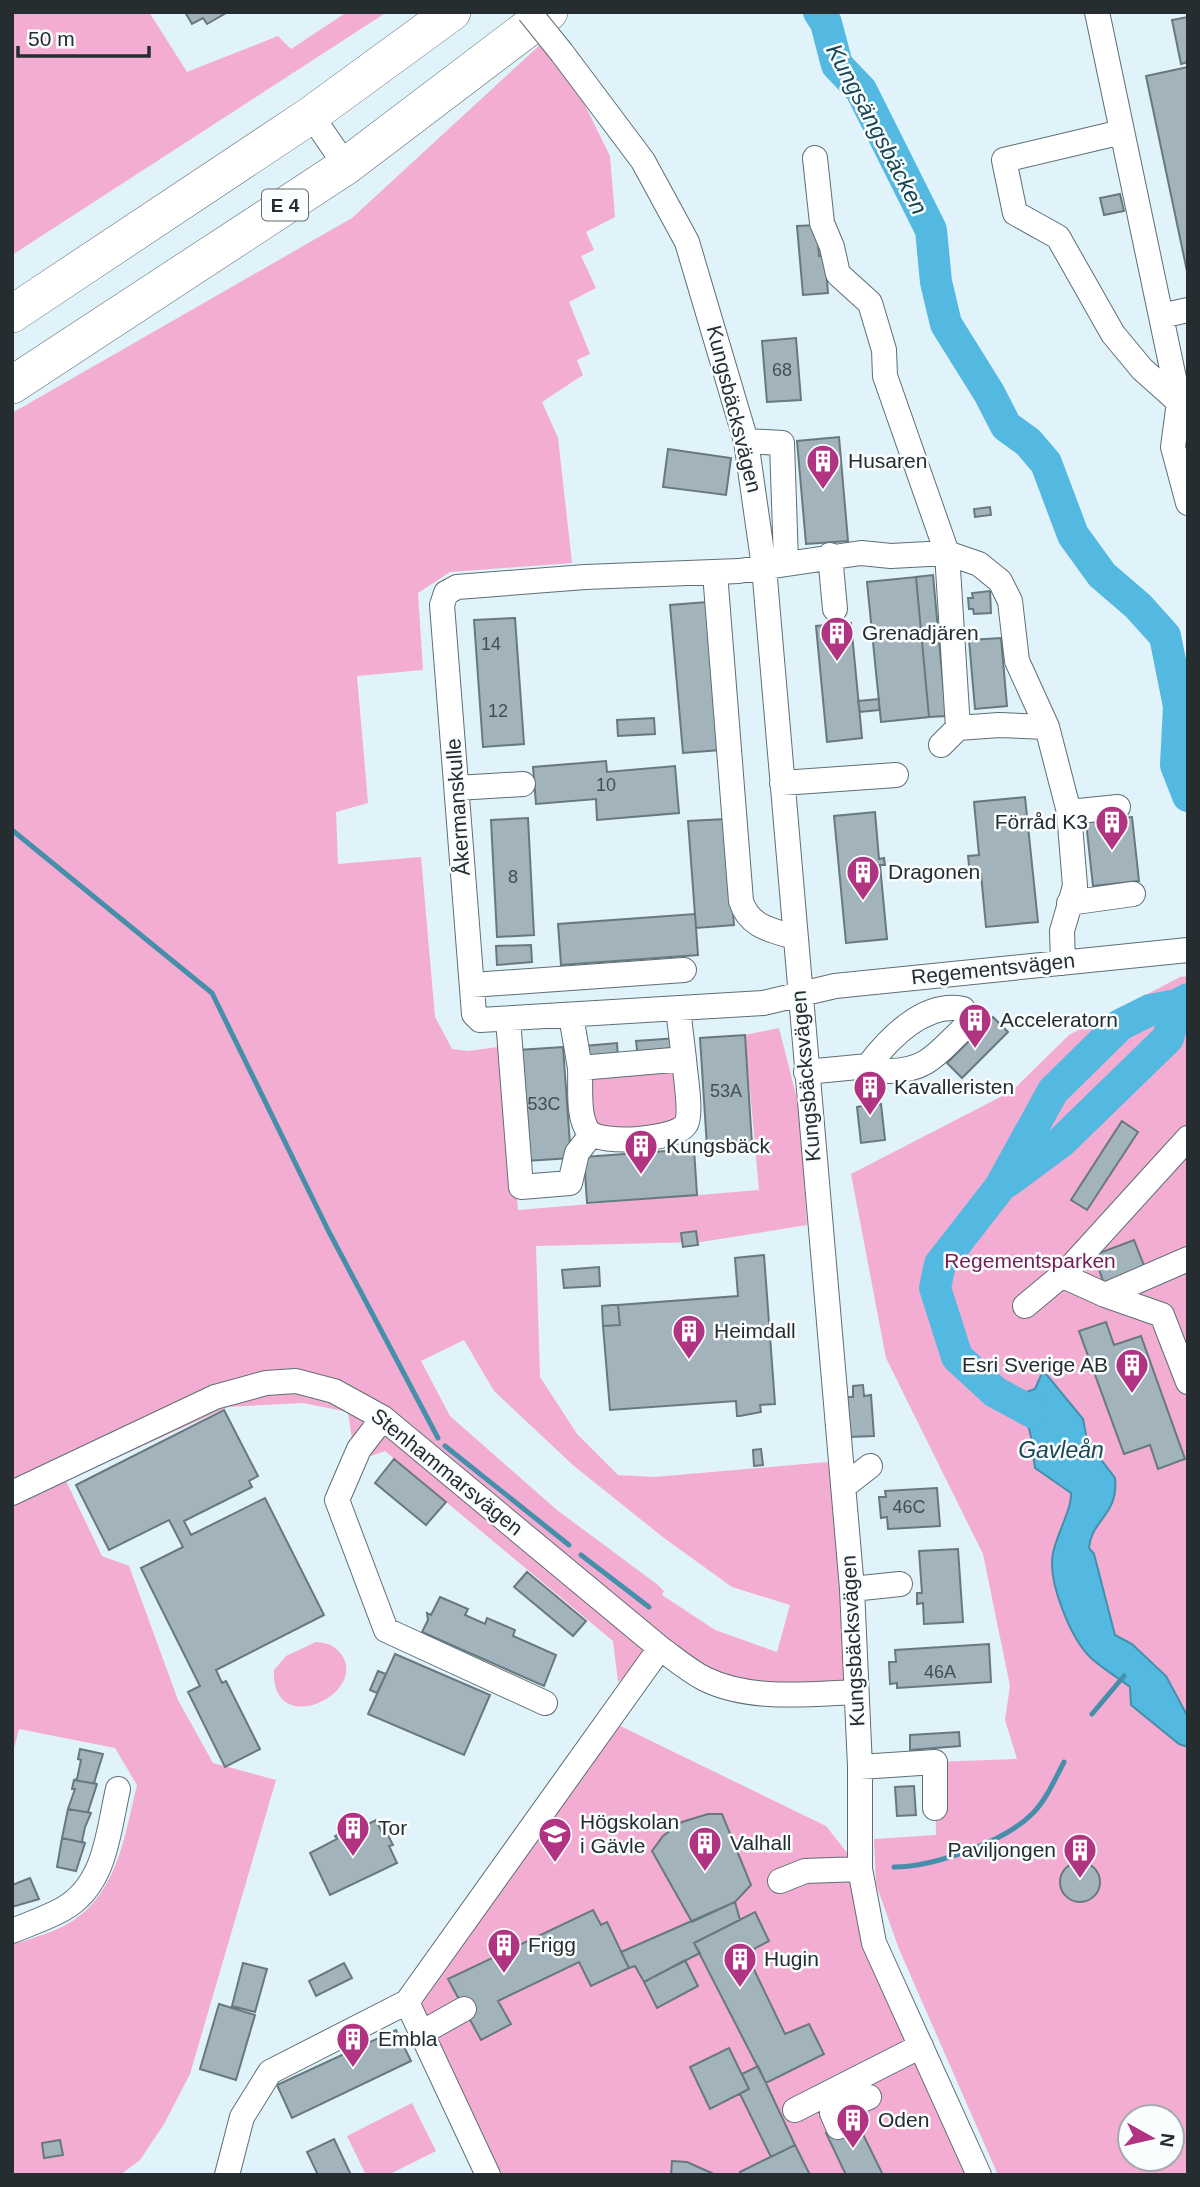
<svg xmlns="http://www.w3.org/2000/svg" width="1200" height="2187" viewBox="0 0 1200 2187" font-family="Arial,sans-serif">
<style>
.green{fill:#f3add2;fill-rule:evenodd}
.water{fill:#54b9e0;stroke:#468fab;stroke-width:2}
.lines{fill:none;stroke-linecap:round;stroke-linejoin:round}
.stream{stroke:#468fab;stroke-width:5}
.river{stroke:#54b9e0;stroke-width:32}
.building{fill:#a2b3bb;stroke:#68787f;stroke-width:2}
.minor-casing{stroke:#5e6e75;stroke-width:26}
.highway-casing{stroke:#5e6e75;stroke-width:38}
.minor{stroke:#fff;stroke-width:24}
.highway{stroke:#fff;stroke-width:37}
.minor-bridge-casing{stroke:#5e6e75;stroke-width:26;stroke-linecap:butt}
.minor-bridge{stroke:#fff;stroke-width:24}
.labels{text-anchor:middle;stroke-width:5;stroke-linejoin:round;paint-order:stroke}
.number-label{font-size:18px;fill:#454e53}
.shield{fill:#f9fdfe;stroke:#656b6e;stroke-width:2}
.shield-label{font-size:19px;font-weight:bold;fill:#262d30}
.street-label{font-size:21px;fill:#262d30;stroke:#f9fdfe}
.poi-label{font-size:21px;fill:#262d30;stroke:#f9fdfe;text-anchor:start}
.park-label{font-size:21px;fill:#761c56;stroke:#f9fdfe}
.water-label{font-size:23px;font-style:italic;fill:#194555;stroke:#f9fdfe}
</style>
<rect width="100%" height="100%" fill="#e0f2fa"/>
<path class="green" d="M 12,12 L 149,12 L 187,72 L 278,36 L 291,49 L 347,12 L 387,12 L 12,255 Z
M 543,42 L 574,83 L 610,156 L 615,217 L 586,232 L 594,250 L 581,256 L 596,288 L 569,302 L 590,354 L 577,360 L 583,375 L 542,402 L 558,438 L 572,563 L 450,572 L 418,593 L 423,670 L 357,676 L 368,803 L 336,812 L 338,864 L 421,857 L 435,1017 L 452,1049 L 468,1051 L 505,1046 L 518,1210 L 759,1190 L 745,1035 L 779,1028 L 800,1111 L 807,1225 L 701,1242 L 536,1246 L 540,1377 L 577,1434 L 618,1475 L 654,1477 L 827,1462 L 843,1487 L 856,1692 L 754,1692 L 660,1648 L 618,1682 L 613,1641 L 385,1451 L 368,1457 L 352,1439 L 348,1412 L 303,1403 L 228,1407 L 66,1481 L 102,1556 L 129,1566 L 178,1700 L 213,1763 L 276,1780 L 190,2074 L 164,2124 L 140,2160 L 120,2175 L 12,2175 L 12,1945 C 29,1939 48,1934 64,1926 C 117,1898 124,1838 137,1785 L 115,1748 L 19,1729 L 12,1756 L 12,413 L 352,218 ZM 464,1340 L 494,1391 L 574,1466 L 664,1538 L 732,1587 L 790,1605 L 777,1652 L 715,1630 L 662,1595 L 664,1591 L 658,1585 L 557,1510 L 450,1416 L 421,1361 Z
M 1188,976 L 1188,2175 L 998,2175 L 899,1949 L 876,1884 L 874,1839 L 936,1835 L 935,1762 L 1017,1759 L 1005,1720 L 1010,1686 L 983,1554 L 886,1358 L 851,1174 L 1012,1091 L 1069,1035 L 1180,977 ZM 1130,2117 L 1172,2117 L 1172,2159 L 1130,2159 Z
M 672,1066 L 683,1106 L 669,1130 L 596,1131 L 588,1076 Z
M 316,1642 C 329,1643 336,1646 343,1657 C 365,1696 271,1739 274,1670 L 286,1656 Z
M 608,1720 L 826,1826 L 860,1869 L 874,1943 L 980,2175 L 487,2175 L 407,2002 Z
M 412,2103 L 436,2151 L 388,2175 L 366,2175 L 347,2136 Z"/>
<path class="water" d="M 1042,1373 L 1047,1375 L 1083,1419 L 1086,1435 L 1096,1453 L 1115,1478 C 1119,1515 1091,1520 1089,1548 L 1094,1554 L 1115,1635 L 1132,1644 L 1166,1676 L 1188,1717 L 1188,1747 L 1179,1744 L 1131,1705 L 1130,1687 C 1117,1677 1103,1669 1091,1658 C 1071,1639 1047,1581 1053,1553 C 1057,1533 1072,1509 1071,1493 L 1035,1468 C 1028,1419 1036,1421 986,1402 L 999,1386 L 1026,1392 L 1035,1389 Z"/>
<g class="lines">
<path class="stream" d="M 12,830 L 212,993 L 328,1230 L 438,1438
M 445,1446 L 569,1545
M 581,1555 L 649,1607
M 1092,1714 L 1124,1676
M 894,1867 C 933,1867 1005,1842 1033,1813 C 1046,1800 1055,1779 1064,1762"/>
<path class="river" d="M 819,12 L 826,23 L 837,65 L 861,90 L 931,230 L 936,282 L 946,324 L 989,393 L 1006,426 L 1028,442 L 1046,463 L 1073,535 L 1102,575 L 1138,606 L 1165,636 L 1179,706 L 1176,765 L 1188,796
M 1007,1182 L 1061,1142 L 1168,1038 L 1177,1005
M 1032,1412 L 995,1392 L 957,1357 L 935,1288 L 940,1264 L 1000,1187 L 1053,1091 L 1120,1025 L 1150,1010 L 1177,1005 L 1188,999"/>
</g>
<path class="building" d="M 185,12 L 225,12 L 226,13 L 207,24 L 203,18 L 192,24 Z
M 1188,17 L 1188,62 L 1181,64 L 1172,20 Z
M 1188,67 L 1188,276 L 1146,76 Z
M 1120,194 L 1124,211 L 1104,215 L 1100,198 Z
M 817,225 L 819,256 L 825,256 L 828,293 L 803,295 L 797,226 Z
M 796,338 L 801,400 L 767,402 L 762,341 Z
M 839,437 L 848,541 L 806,544 L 797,441 Z
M 668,449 L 731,458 L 726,495 L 663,487 Z
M 990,507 L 991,515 L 975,517 L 974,509 Z
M 933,575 L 946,716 L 929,717 L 916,577 Z
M 916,577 L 929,717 L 881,722 L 867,582 Z
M 990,591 L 991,613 L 974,614 L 973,609 L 969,609 L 968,598 L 973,598 L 972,593 Z
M 707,602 L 720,750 L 683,753 L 670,605 Z
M 515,618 L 524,744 L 483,747 L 474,620 Z
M 851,623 L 862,738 L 827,742 L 816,626 Z
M 1001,638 L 1007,706 L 975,709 L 969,640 Z
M 879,699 L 879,710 L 860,712 L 858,701 Z
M 654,718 L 655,734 L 618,736 L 617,720 Z
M 606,761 L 607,772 L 675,766 L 679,813 L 597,820 L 596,799 L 536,804 L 533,767 Z
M 1025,797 L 1038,922 L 986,927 L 981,874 L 970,875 L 968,856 L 979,855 L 974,802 Z
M 875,812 L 879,859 L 884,858 L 885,865 L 880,865 L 887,939 L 846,943 L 834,816 Z
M 1132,817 L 1139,881 L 1093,886 L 1086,822 Z
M 528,818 L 534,935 L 497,937 L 491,820 Z
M 726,819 L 734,925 L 696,928 L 688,821 Z
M 695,914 L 698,955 L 561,965 L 558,924 Z
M 531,945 L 532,962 L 497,965 L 496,946 Z
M 993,1017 L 1008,1032 L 962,1078 L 947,1063 Z
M 745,1035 L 752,1144 L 707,1147 L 700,1038 Z
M 677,1038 L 678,1054 L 638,1058 L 636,1041 Z
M 617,1043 L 618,1059 L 585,1062 L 584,1046 Z
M 563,1047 L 571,1158 L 526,1161 L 518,1050 Z
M 875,1101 L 876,1105 L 881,1104 L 885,1140 L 861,1143 L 857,1107 L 862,1106 L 862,1103 Z
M 1122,1121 L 1138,1132 L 1087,1210 L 1071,1200 Z
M 694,1149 L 697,1195 L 587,1203 L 584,1157 Z
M 696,1231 L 698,1245 L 683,1247 L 681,1233 Z
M 1134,1240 L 1145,1268 L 1104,1284 L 1094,1255 Z
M 764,1255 L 775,1404 L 760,1405 L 761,1412 L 740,1416 L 737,1416 L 736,1401 L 610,1410 L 603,1326 L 620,1325 L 618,1305 L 738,1296 L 735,1258 Z
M 599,1267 L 600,1286 L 564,1288 L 562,1270 Z
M 612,1305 L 618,1305 L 620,1325 L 603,1326 L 602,1306 Z
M 1106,1322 L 1114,1345 L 1141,1336 L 1185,1459 L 1158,1469 L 1150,1445 L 1124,1454 L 1079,1331 Z
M 863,1385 L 864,1396 L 871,1395 L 874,1436 L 849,1437 L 847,1397 L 853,1397 L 853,1386 Z
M 224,1410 L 258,1476 L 249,1481 L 252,1487 L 184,1521 L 191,1535 L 265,1498 L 324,1615 L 216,1670 L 222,1683 L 226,1681 L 260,1749 L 225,1767 L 188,1692 L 200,1686 L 141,1568 L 183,1547 L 169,1520 L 109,1550 L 76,1485 Z
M 761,1449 L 763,1465 L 754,1466 L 753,1450 Z
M 394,1459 L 446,1502 L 426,1525 L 375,1483 Z
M 937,1488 L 940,1526 L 888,1529 L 887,1517 L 881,1518 L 879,1497 L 886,1497 L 885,1491 Z
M 958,1549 L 963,1622 L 924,1624 L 923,1603 L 917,1604 L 917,1593 L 922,1593 L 919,1551 Z
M 527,1572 L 586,1621 L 573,1636 L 514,1587 Z
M 440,1597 L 468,1609 L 465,1615 L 485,1624 L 487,1618 L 515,1630 L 513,1636 L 556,1655 L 544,1686 L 422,1632 L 428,1620 L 427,1613 L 431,1615 Z
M 989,1644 L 991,1682 L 897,1688 L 897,1683 L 890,1684 L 889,1662 L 896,1662 L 895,1650 Z
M 395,1654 L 490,1695 L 464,1755 L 368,1714 Z
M 378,1671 L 386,1674 L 377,1693 L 370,1690 Z
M 959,1732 L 960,1746 L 910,1750 L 910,1735 Z
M 80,1749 L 103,1754 L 94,1783 L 97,1784 L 74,1780 L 77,1779 L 81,1760 L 78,1759 Z
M 74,1780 L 97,1784 L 88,1812 L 91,1813 L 68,1809 L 75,1789 L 72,1789 Z
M 914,1786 L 916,1815 L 897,1816 L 895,1787 Z
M 68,1809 L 91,1813 L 85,1827 L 82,1841 L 85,1843 L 62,1838 Z
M 708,1814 L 722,1814 L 751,1885 L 735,1902 L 692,1922 L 652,1851 L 663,1836 L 682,1822 Z
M 376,1820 L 384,1837 L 388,1835 L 393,1845 L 389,1846 L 397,1863 L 330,1895 L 310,1853 L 337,1839 L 335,1836 L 348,1829 L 350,1833 Z
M 62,1838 L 85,1843 L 76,1871 L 57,1867 Z
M1060 1882a20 20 0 1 1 40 0a20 20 0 1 1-40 0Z
M 30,1878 L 39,1899 L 12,1907 L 12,1885 Z
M 735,1902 L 740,1920 L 694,1943 L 700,1953 L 644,1982 L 635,1966 L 629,1968 L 621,1952 Z
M 593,1910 L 601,1925 L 607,1922 L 629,1968 L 591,1986 L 579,1962 L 498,2001 L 511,2024 L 481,2040 L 448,1979 Z
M 755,1912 L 769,1941 L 746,1953 L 785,2034 L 809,2024 L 824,2054 L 766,2083 L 694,1943 Z
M 685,1960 L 698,1986 L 657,2008 L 644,1982 Z
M 243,1963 L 267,1969 L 255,2012 L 232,2006 Z
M 344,1963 L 352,1978 L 316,1996 L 309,1981 Z
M 219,2004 L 255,2015 L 236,2080 L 200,2069 Z
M 396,2030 L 411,2061 L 292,2118 L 277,2085 Z
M 729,2048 L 749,2089 L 710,2109 L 690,2067 Z
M 758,2066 L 795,2145 L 771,2157 L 740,2094 L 749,2089 L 742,2074 Z
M 855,2118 L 883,2175 L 846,2175 L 826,2133 Z
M 334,2139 L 351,2175 L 318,2175 L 307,2152 Z
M 60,2140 L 63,2155 L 44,2158 L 42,2143 Z
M 795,2145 L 810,2175 L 742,2175 L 740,2172 Z
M 672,2161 L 687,2162 L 716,2175 L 671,2175 Z"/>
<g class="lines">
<defs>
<path id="minor" d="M 1097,12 L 1179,402 L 1183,401
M 562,53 L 643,161 L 687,242 L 746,441 L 764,567 L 852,1589 L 860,1767 L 860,1869 L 874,1943 L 979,2175
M 311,115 L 346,166
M 1122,132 L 1004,160 L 1015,213 L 1058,237 L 1113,334 L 1142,369 L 1179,402 L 1173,447 L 1188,503
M 815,158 L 822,223 L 832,247 L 838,274 L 870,303 L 884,350 L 885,376 L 947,553 L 958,728
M 1161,316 L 1188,310
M 746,441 L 782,443 L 786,562
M 830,555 L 835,609
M 715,573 L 741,901 C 749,927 771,930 794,937
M 941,745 L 958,728 L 999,725 L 1047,727
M 782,783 L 896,775
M 457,788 L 523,784
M 1069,812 L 1118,807
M 1069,903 L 1133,894
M 1063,963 L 1062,931 L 1075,886 L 1069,812 L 1047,727 L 1017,661 L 1010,601 L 1000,581 L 979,564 L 947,553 L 891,556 L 861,553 L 739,571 L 585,577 L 457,587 L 446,593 L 442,605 L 474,1014 L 480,1020 L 763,1003 L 835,986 L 1188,950
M 472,985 L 684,970
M 571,1016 L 580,1068 L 684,1059 L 678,1009
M 508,1019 L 521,1187 L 570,1183 L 577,1153 L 591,1135
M 580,1068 C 581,1086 577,1118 589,1132 C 601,1145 677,1140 686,1124 C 692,1114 685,1073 684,1059
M 806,1072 L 868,1066 C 875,1072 880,1071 889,1071 C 928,1071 938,1052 965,1027 L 967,1019 L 963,1009 C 925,1001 889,1038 868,1066
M 1061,1275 L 1105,1295 L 1188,1259
M 1105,1295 L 1162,1315 L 1188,1382
M 1025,1306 L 1067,1271 L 1188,1138
M 383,1418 L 359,1449 L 337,1500 L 386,1630 L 545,1703
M 843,1487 L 870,1466
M 12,1493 L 215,1397 L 266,1383 L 296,1381 L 334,1391 L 383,1418 L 660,1648 C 674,1658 689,1671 705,1679 C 750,1701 808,1694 856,1692
M 852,1589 L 900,1584
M 860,1767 L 935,1762 L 935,1808
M 780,1881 L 805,1871 L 860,1869
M 12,1931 C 29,1924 47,1918 63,1909 C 106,1885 108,1832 118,1789
M 407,2002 L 488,2175
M 423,2032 L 464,2009
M 795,2110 L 921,2046
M 838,2127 L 832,2113 L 869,2097
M 227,2175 L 242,2117 L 270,2072 L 407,2002 L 660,1648"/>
<path id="highway" d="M 12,314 L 311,115 L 452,12
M 12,385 L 346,166 L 549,12"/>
</defs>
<use href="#minor" class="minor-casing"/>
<use href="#highway" class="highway-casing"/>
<use href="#minor" class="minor"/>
<use href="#highway" class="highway"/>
<defs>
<path id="minor-bridge" d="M 529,12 L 562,53"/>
</defs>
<use href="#minor-bridge" class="minor-bridge-casing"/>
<use href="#minor-bridge" class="minor-bridge"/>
</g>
<defs>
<symbol id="building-pin" viewBox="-11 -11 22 30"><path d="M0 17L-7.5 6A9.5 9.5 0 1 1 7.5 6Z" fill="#b13483" stroke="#f9fdfe"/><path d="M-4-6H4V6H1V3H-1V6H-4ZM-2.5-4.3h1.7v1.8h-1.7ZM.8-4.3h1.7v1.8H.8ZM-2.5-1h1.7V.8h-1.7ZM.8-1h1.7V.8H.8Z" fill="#fff"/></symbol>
<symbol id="university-pin" viewBox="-11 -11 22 30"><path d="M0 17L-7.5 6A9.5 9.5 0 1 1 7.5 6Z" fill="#b13483" stroke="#f9fdfe"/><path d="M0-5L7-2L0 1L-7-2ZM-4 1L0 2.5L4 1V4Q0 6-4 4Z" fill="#fff"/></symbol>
</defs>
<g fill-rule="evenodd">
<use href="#building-pin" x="804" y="442" width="38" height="52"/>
<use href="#building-pin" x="818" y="614" width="38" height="52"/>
<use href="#building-pin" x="1093" y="803" width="38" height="52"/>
<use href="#building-pin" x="844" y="853" width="38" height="52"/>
<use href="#building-pin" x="956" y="1001" width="38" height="52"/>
<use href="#building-pin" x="851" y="1068" width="38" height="52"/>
<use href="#building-pin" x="622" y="1127" width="38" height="52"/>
<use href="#building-pin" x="670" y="1312" width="38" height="52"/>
<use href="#building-pin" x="1113" y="1346" width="38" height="52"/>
<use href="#building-pin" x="334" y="1809" width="38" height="52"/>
<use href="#university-pin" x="536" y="1815" width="38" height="52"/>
<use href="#building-pin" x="686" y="1824" width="38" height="52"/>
<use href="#building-pin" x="1061" y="1831" width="38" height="52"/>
<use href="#building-pin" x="485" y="1926" width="38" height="52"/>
<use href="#building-pin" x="721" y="1940" width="38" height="52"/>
<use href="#building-pin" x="334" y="2020" width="38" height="52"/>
<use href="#building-pin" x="834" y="2101" width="38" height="52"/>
</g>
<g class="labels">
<g class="number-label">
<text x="782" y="376">68</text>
<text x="491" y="650">14</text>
<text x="498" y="717">12</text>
<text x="606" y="791">10</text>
<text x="513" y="883">8</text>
<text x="726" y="1097">53A</text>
<text x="544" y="1110">53C</text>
<text x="909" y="1513">46C</text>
<text x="940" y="1678">46A</text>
</g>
<rect class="shield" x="262" y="189.5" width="46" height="31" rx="5"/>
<g class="shield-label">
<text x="285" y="212">E 4</text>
</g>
<g class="street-label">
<text transform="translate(734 409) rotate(76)" y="7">Kungsbäcksvägen</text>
<text transform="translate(458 807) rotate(-94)" y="7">Åkermanskulle</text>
<text transform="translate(993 969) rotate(-6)" y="7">Regementsvägen</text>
<text transform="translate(806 1076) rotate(-95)" y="7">Kungsbäcksvägen</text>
<text transform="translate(447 1472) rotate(39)" y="7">Stenhammarsvägen</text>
<text transform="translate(853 1641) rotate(-93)" y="7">Kungsbäcksvägen</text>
</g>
<g class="poi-label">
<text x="848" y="468">Husaren</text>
<text x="862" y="640">Grenadjären</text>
<text x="1088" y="829" text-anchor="end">Förråd K3</text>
<text x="888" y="879">Dragonen</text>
<text x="1000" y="1027">Acceleratorn</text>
<text x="894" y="1094">Kavalleristen</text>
<text x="666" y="1153">Kungsbäck</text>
<text x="714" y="1338">Heimdall</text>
<text x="1108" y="1372" text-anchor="end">Esri Sverige AB</text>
<text x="580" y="1829">Högskolan<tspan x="580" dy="24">i Gävle</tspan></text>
<text x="378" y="1835">Tor</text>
<text x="730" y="1850">Valhall</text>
<text x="1056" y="1857" text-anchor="end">Paviljongen</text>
<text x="528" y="1952">Frigg</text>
<text x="764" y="1966">Hugin</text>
<text x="378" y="2046">Embla</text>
<text x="878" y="2127">Oden</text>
</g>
<g class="park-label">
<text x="1030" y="1268">Regementsparken</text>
</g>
<g class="water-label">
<text transform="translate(877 129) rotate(62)" y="8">Kungsängsbäcken</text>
<text x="1061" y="1458">Gavleån</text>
</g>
</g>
<rect width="1200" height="2187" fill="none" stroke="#262d30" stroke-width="28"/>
<g transform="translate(1151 2138) rotate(98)"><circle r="33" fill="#f9fdfe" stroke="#a5aaac" stroke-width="2"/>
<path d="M0-5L12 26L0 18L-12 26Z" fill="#b13483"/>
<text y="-10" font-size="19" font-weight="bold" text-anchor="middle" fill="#262d30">N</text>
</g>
<path d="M18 46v10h131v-10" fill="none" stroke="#262d30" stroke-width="3.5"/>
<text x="28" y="46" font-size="21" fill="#262d30" stroke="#f9fdfe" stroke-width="5" paint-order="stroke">50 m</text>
</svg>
